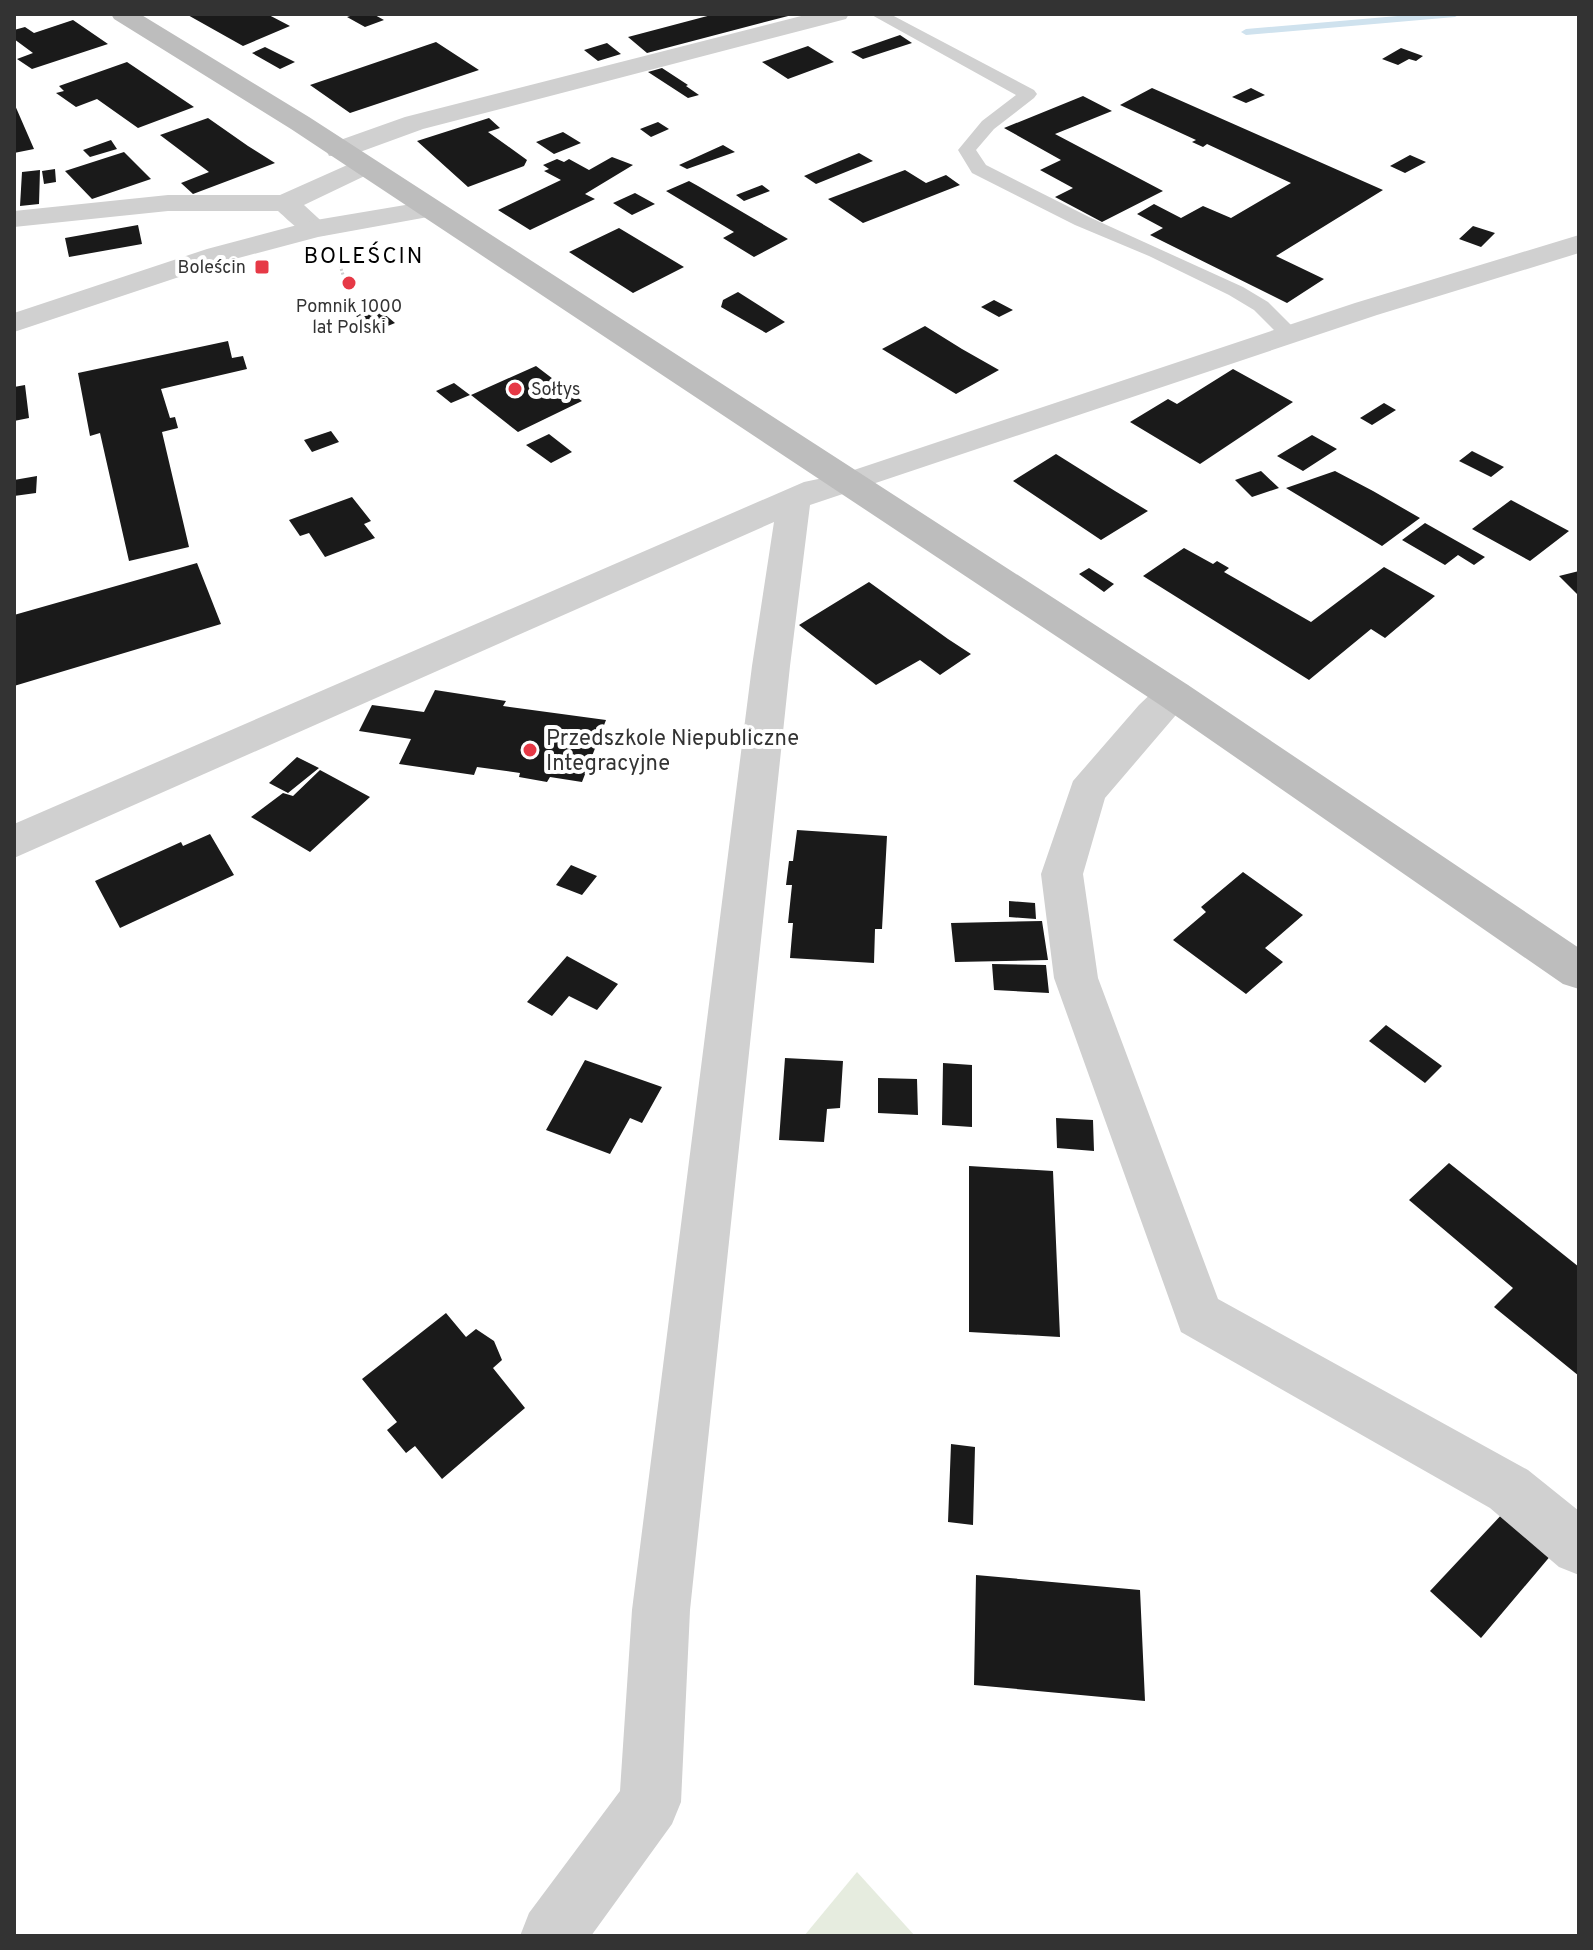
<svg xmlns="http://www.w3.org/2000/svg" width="1593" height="1950" viewBox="0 0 1593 1950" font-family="Overpass,sans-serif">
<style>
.green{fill:#e6ecdf}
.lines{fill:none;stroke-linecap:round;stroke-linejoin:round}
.stream{fill:#cfe2ee;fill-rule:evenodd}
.building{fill:#1a1a1a}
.path{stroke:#cdcdcd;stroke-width:3;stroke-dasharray:2 2;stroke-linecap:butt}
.service{fill:#d0d0d0;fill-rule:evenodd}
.minor{fill:#d0d0d0;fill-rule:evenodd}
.tertiary{fill:#d0d0d0;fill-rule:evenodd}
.secondary{fill:#bdbdbd;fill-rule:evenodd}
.poi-dot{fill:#e63946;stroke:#fff;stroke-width:3}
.labels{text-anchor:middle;stroke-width:8;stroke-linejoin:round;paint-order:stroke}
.far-poi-label{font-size:18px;fill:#333;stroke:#fff;text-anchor:end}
.far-quarter-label{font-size:22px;letter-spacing:2px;fill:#000;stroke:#fff}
.poi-label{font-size:22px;fill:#333;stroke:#fff;text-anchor:start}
</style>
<rect width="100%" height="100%" fill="#fff"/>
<path class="green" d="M 857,1872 L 915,1936 L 804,1936 Z"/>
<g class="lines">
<path class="stream" d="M 1421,14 L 1460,14 L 1455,17 L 1246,35 L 1241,32 L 1246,29 Z"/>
</g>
<path class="building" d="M 186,14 L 267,14 L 290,26 L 243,46 Z
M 356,14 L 373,14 L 384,20 L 365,27 L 347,17 Z
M 715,14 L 792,15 L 647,53 L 628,37 Z
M 73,20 L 108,44 L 32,69 L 17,59 L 33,53 L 14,39 L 14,30 L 25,27 L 34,33 Z
M 900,35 L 912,43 L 863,59 L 851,52 Z
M 436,42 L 479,70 L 350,113 L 310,85 Z
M 607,43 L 621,54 L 598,61 L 584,50 Z
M 808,46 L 834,62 L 788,79 L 762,62 Z
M 265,47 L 295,62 L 280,69 L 252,53 Z
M 1401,48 L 1423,56 L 1416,61 L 1409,59 L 1398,65 L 1382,59 Z
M 127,62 L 194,107 L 138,128 L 97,99 L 76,107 L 56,93 L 64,91 L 59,86 Z
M 662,68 L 688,85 L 686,86 L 699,95 L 688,98 L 648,72 Z
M 1152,88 L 1383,190 L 1276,256 L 1324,279 L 1287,303 L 1150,235 L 1163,228 L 1137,214 L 1154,204 L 1181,218 L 1203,206 L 1231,218 L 1291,183 L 1207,144 L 1203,147 L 1192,142 L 1196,140 L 1120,105 Z
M 1251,88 L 1265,95 L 1246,103 L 1232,97 Z
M 1083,96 L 1112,111 L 1055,134 L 1163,191 L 1102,222 L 1055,197 L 1073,188 L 1040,170 L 1061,160 L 1004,128 Z
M 14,103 L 34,149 L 14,153 Z
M 208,118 L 248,146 L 275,163 L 193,194 L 181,183 L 209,172 L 160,135 Z
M 489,118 L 500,128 L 488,132 L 527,160 L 524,166 L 468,187 L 417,141 Z
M 658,122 L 669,129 L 651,137 L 640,129 Z
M 563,132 L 581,143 L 554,154 L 536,142 Z
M 111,140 L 117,149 L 90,157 L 83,150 Z
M 723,145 L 735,152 L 687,169 L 679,165 Z
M 124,152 L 151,179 L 92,199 L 65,171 Z
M 859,153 L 873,161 L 816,184 L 804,176 Z
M 1410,155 L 1426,162 L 1405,173 L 1390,166 Z
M 612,157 L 633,165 L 585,194 L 595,199 L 530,230 L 498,210 L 561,180 L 544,171 L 549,169 L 543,165 L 557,159 L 564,162 L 569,159 L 589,170 Z
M 55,169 L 56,182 L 44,184 L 42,171 Z
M 40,170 L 39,204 L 20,206 L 22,172 Z
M 905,170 L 926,183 L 946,175 L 960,185 L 863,223 L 828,199 Z
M 689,181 L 698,186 L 788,239 L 754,257 L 723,238 L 734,232 L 666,191 Z
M 762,185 L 770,191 L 744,201 L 736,195 Z
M 635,193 L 655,204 L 632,215 L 613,203 Z
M 138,225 L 142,244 L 69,257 L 65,238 Z
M 1473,226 L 1495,233 L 1481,247 L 1459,239 Z
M 619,228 L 684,267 L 633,293 L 569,252 Z
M 738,292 L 785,322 L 766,333 L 721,307 L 723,300 Z
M 994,300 L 1013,310 L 999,317 L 981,307 Z
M 376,307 L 395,323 L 373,332 L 355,315 Z
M 925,326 L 962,349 L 999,370 L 956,394 L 882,349 Z
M 228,341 L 232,358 L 243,356 L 247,369 L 161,389 L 170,418 L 175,417 L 178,428 L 162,432 L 189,547 L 129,561 L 100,433 L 90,436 L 78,373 Z
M 536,366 L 582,401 L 518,432 L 471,395 Z
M 1233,369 L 1293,402 L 1200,464 L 1130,422 L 1168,399 L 1177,404 Z
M 454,383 L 470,395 L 451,403 L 436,391 Z
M 25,385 L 29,418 L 14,421 L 14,387 Z
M 1384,403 L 1396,410 L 1372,425 L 1360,418 Z
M 331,431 L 339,442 L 312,452 L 304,440 Z
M 549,434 L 572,452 L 551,463 L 526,445 Z
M 1312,435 L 1337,449 L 1303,471 L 1277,456 Z
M 1472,451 L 1504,467 L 1491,477 L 1459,461 Z
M 1056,454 L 1115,491 L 1148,511 L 1101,540 L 1013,481 Z
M 1261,471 L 1279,488 L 1252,497 L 1235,480 Z
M 1335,471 L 1373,491 L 1420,518 L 1382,546 L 1286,488 Z
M 37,476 L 36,493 L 14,496 L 14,480 Z
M 352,497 L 371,521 L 364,524 L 375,538 L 325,557 L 309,533 L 300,536 L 289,520 Z
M 1511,500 L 1569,531 L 1530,561 L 1472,529 Z
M 1425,523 L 1485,557 L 1474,565 L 1458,555 L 1445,565 L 1402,540 Z
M 1184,548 L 1213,564 L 1217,561 L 1229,568 L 1224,572 L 1311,622 L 1384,567 L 1435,596 L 1385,638 L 1371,629 L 1309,680 L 1143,576 Z
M 197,563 L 221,624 L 14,686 L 14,615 Z
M 1089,568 L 1114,584 L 1104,592 L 1079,574 Z
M 1579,571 L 1579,596 L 1559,576 Z
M 869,582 L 948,639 L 971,654 L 940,675 L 920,660 L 876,685 L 799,625 Z
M 435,690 L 506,701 L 503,706 L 606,720 L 582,782 L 550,777 L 547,782 L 519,777 L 520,773 L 477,767 L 474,775 L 399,764 L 411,739 L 359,731 L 372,705 L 424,712 Z
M 297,757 L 319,768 L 288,793 L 269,783 Z
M 320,770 L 370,797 L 310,852 L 251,817 L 283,793 L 293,796 Z
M 797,830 L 887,836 L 882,929 L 875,929 L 874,963 L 790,958 L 793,923 L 788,923 L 792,885 L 786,885 L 789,861 L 793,861 Z
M 210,834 L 234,875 L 120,928 L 95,881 L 181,842 L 183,846 Z
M 571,865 L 597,876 L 582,895 L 556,885 Z
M 1243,872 L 1303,915 L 1265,948 L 1283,962 L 1246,994 L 1173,940 L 1206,912 L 1201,907 Z
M 1009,901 L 1035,903 L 1036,919 L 1009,917 Z
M 1042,921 L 1048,960 L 955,962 L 951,923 Z
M 567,956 L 618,984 L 597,1010 L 569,996 L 552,1016 L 527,1002 Z
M 992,964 L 1046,965 L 1049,993 L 994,990 Z
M 1386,1025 L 1442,1066 L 1425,1083 L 1369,1041 Z
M 785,1058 L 843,1061 L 840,1108 L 827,1109 L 824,1142 L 779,1140 Z
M 585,1060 L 662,1087 L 642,1123 L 630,1118 L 610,1154 L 546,1130 Z
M 943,1063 L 972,1065 L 972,1127 L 942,1125 Z
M 878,1078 L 917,1079 L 918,1115 L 878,1113 Z
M 1056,1118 L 1093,1120 L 1094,1151 L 1057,1148 Z
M 1449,1163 L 1579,1267 L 1579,1376 L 1494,1307 L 1513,1288 L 1409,1200 Z
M 969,1166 L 1053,1171 L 1060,1337 L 969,1332 Z
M 446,1313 L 466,1337 L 476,1329 L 494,1341 L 502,1360 L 493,1368 L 525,1408 L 442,1479 L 415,1446 L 406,1453 L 387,1430 L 397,1422 L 362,1379 Z
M 951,1444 L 975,1447 L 973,1525 L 948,1522 Z
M 1505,1511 L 1552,1554 L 1481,1638 L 1430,1591 Z
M 976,1575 L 1140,1590 L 1145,1701 L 974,1685 Z"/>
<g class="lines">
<path class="path" d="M 340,265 L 344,278"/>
<path class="service" d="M 870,14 L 890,14 L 1034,90 L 1037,94 L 1034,98 L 994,129 L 976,150 L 986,165 L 1089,217 L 1243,287 L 1268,302 L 1296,330 L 1299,334 L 1296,338 L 1282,338 L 1254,310 L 1229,295 L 1149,256 L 1075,225 L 972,173 L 958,150 L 982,121 L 1016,95 Z"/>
<path class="minor" d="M 809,14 L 849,14 L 846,19 L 423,129 L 349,156 L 329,156 L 326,150 L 329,144 L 405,117 Z
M 363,158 L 373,160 L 377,166 L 373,172 L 304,205 L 330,229 L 326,235 C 305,240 293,224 278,211 L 168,211 L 14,227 L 14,211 L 168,195 L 280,195 Z
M 1579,235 L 1579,253 L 1377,315 L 810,505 L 790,666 L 690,1610 L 681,1802 L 672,1824 L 591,1936 L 520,1936 L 529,1913 L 620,1791 L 632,1610 L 752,666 L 774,522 L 14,858 L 14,824 L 804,482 L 842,474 L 1355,303 Z
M 1174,681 L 1188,685 L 1193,695 L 1105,798 L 1083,874 L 1098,978 L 1218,1299 L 1528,1470 L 1579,1511 L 1579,1575 L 1559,1567 L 1490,1508 L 1181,1332 L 1054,978 L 1041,874 L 1073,781 L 1139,705 L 1160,685 Z"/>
<path class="tertiary" d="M 429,201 L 439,203 L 443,209 L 439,215 L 318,237 L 227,261 L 14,332 L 14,313 L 207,249 L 316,220 Z"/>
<path class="secondary" d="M 111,14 L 140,14 L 309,117 L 1188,685 L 1579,948 L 1579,989 L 1563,984 L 1160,705 L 291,129 L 114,19 Z"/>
</g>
<g class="poi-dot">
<rect x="254" y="259" width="16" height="16" rx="4"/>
<circle cx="349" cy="283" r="8"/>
<circle cx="515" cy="389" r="8"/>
<circle cx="530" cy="750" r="8"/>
</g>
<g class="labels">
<g class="far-poi-label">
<text x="246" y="273">Boleścin</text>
<text x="349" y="312" text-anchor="middle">Pomnik 1000<tspan x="349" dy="21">lat Polski</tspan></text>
<text x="531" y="395" text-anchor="start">Sołtys</text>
</g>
<g class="far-quarter-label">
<text x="364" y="263">BOLEŚCIN</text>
</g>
<g class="poi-label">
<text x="546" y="745">Przedszkole Niepubliczne<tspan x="546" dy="25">Integracyjne</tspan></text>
</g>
</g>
<rect width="1593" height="1950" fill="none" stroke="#333333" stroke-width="32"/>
</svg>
